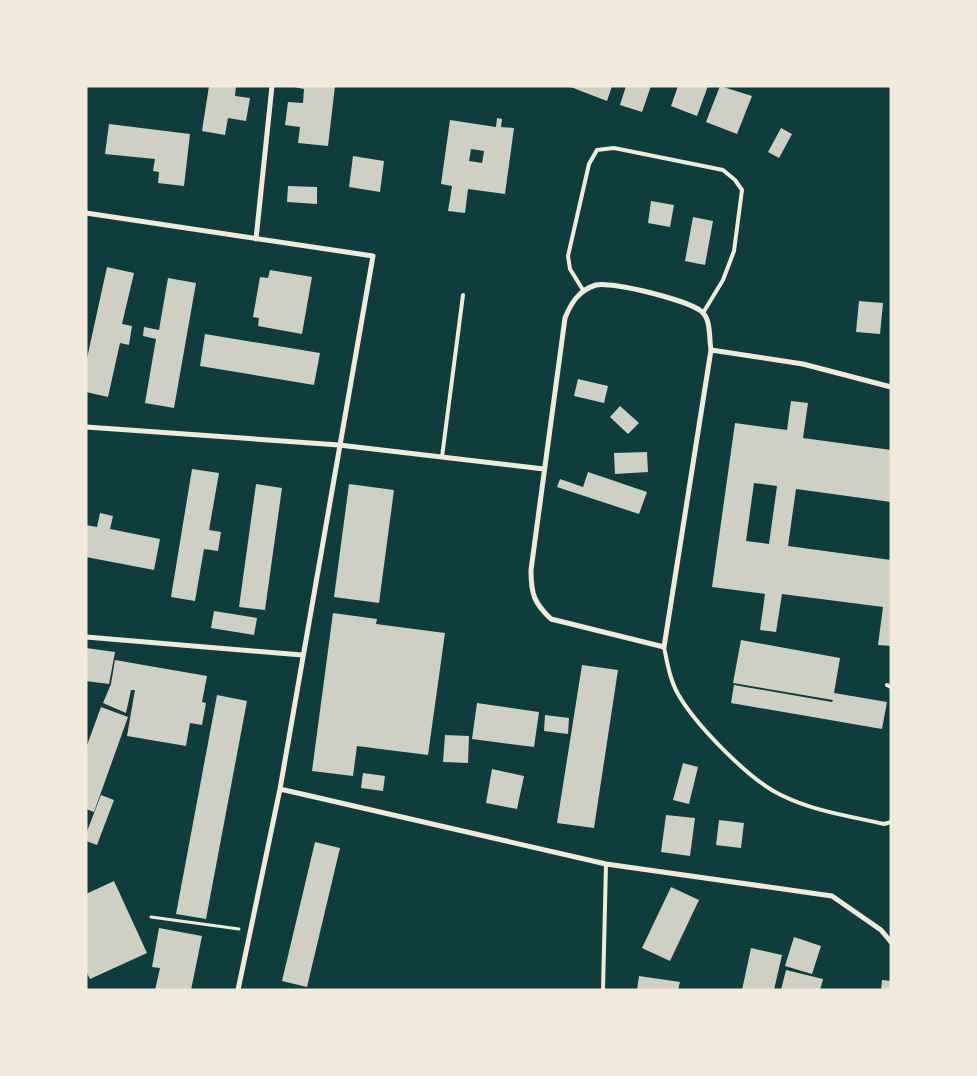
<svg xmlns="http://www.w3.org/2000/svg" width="977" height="1076" viewBox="0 0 977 1076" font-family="'Space Grotesk',sans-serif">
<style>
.building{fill:#cfcfc3;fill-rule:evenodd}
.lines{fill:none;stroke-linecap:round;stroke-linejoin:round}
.path{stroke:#f1e9da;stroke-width:3}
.service{stroke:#f1e9da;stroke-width:4}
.minor{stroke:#f1e9da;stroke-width:5}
</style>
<rect width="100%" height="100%" fill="#0f3d3e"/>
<path class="building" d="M 209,86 L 236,86 L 235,96 L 250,98 L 246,121 L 228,118 L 225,135 L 202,131 Z
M 289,86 L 335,86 L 328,146 L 298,143 L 300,127 L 285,125 L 288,102 L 303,103 L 304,89 Z
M 568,86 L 612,86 L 607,101 Z
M 626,86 L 651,86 L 642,112 L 620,105 Z
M 678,86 L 708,86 L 697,116 L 671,106 Z
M 720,86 L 752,96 L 737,134 L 706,122 Z
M 497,118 L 502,119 L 501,127 L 514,128 L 505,194 L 468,189 L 465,213 L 448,211 L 452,186 L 441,184 L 450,120 L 496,127 ZM 471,149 L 484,151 L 482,163 L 469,161 Z
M 109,124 L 190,134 L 184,186 L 158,183 L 159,172 L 153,171 L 155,159 L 105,154 Z
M 781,128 L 792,134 L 779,158 L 768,152 Z
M 353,156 L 384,161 L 380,192 L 349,187 Z
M 288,186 L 317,187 L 317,204 L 287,202 Z
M 651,201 L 674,205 L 670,227 L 648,223 Z
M 693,217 L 713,221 L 705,265 L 685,261 Z
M 107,267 L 134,273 L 122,324 L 132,326 L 129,345 L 120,343 L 108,397 L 86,392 L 86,363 Z
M 270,270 L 312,277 L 302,334 L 258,326 L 259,318 L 253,317 L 260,277 L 268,278 Z
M 168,278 L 196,283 L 174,408 L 145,403 L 156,339 L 143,336 L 144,327 L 159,330 Z
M 859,301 L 883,303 L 880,334 L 856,332 Z
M 205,334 L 320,353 L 314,385 L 200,366 Z
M 578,379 L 608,386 L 604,403 L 574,396 Z
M 791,401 L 808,403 L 803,438 L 891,450 L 891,502 L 796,489 L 788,546 L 891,560 L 891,646 L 878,645 L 883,607 L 782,594 L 776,632 L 760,630 L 765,594 L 712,587 L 735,423 L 787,430 ZM 754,483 L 777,486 L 769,544 L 746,541 Z
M 620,406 L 639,423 L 628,434 L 610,417 Z
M 647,452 L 648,472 L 615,474 L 614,453 Z
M 192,469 L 219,473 L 209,530 L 221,532 L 218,551 L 204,549 L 195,601 L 171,597 Z
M 588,472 L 647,492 L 639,514 L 557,487 L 560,479 L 583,487 Z
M 256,484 L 282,488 L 265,610 L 239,607 Z
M 349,484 L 394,490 L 379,603 L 334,597 Z
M 100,513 L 113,516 L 110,529 L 160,539 L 154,570 L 86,557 L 86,525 L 97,527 Z
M 214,611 L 257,618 L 254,635 L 211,628 Z
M 333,613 L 377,619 L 376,624 L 445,633 L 428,755 L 357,746 L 353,776 L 312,771 Z
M 741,640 L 840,658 L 834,693 L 887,702 L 882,729 L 731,703 L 734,685 L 832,702 L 833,700 L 733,683 Z
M 86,648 L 115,652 L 109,684 L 86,681 Z
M 115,660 L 207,676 L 202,702 L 206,703 L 202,725 L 190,723 L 186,746 L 127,736 L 135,690 L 131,690 L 126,713 L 103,703 L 111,684 Z
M 582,665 L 618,670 L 594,828 L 557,823 Z
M 217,695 L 247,701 L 206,919 L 176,914 Z
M 477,703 L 539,712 L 534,747 L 472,739 Z
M 101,707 L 128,717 L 94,812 L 86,809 L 86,748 Z
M 545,715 L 569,718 L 568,734 L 544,731 Z
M 445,735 L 469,736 L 468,763 L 443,762 Z
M 683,763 L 698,767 L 689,804 L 673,800 Z
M 492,769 L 524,776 L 517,809 L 486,803 Z
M 363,773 L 385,776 L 383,791 L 361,788 Z
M 101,795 L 114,800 L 97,845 L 86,841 L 86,834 Z
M 666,815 L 695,818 L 690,856 L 661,852 Z
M 719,820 L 744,823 L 741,848 L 716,845 Z
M 315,842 L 340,848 L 307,987 L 282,981 Z
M 114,881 L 147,953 L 90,979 L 86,971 L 86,894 Z
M 671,887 L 699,900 L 670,961 L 642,948 Z
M 159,928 L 202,936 L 191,990 L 155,990 L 160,968 L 152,967 Z
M 794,937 L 821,946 L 812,974 L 785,966 Z
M 751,948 L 782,955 L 774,990 L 742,990 Z
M 786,970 L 823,979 L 820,990 L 781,990 Z
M 639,976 L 680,982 L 678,990 L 637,990 Z
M 882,980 L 891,981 L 891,990 L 881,990 Z"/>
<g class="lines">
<path class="path" d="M 151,917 L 239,929"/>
<path class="service" d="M 583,290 L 570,269 L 568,256 L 589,164 L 597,150 L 614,148 L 723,170 L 735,180 L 742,190 L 734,251 L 723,280 L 703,313
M 442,457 L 463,295
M 664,647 C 667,662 670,680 678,694 C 695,724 749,780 781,795 C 813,811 849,816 884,824 L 891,822
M 887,685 L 891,687
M 603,990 L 606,864"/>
<path class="minor" d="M 86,213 L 373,256 L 280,789 L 238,990
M 256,239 L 272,86
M 711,350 C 709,339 711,321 703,313 C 693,301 611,281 596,285 C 579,290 571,303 565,318 L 531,570 C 531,594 534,603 551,619 L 664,647 L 711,350 L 803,364 L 891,387
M 86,427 L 339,445 L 544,469
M 86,637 L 302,655
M 280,789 L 606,864 L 832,896 L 881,930 L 891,942"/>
</g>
<rect width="977" height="1076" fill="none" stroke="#f1e9da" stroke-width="175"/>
</svg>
